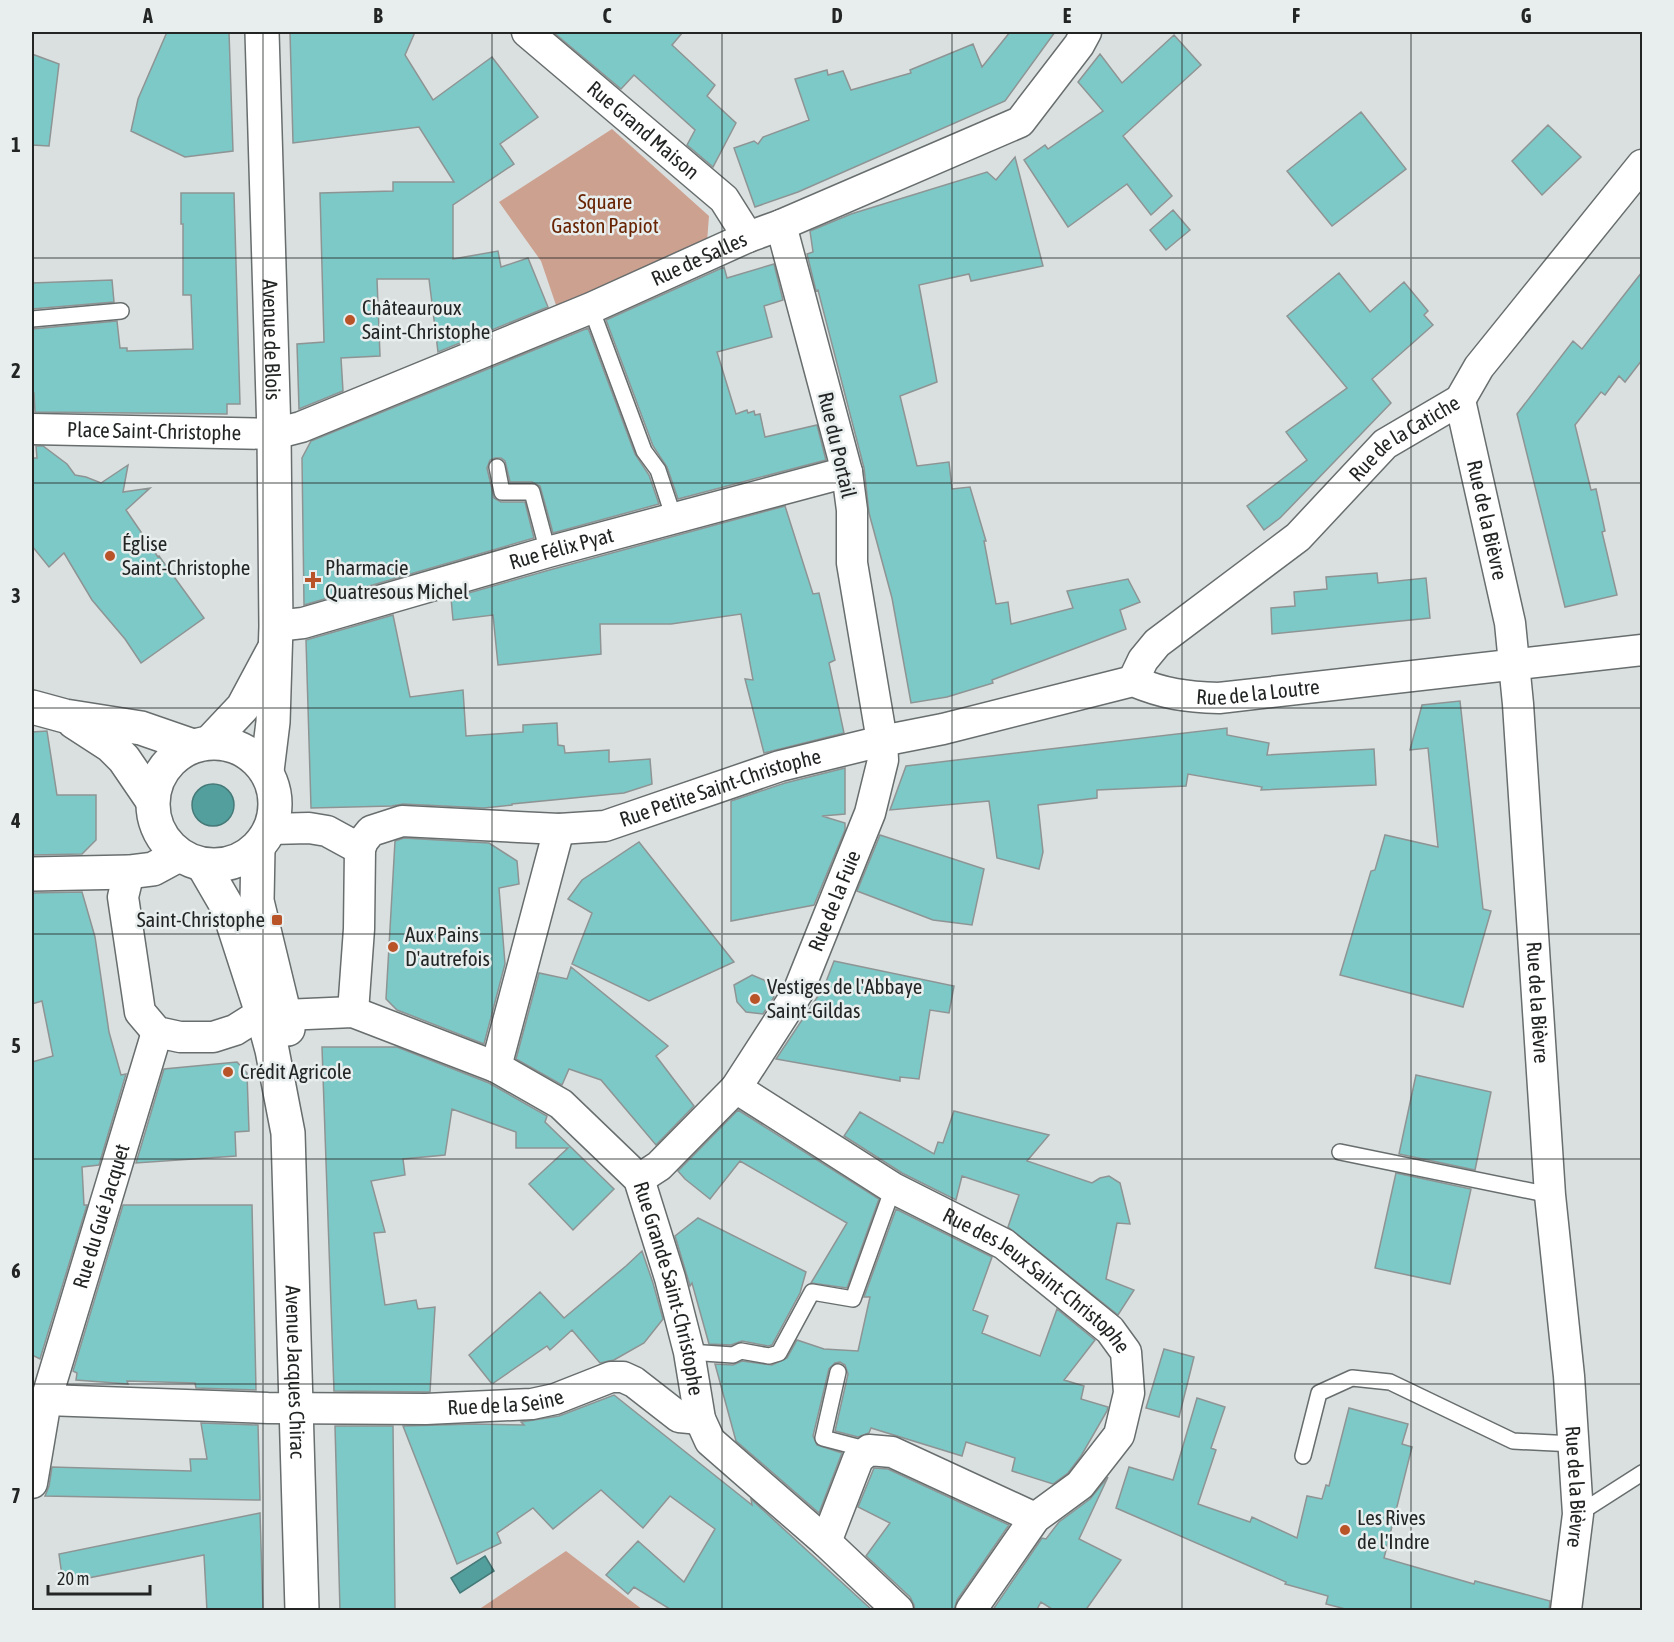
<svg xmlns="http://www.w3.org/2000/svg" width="1674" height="1642" viewBox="0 0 1674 1642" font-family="'Asap Condensed',sans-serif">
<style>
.green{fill:#cda190}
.water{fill:#539f9d;stroke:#457a79;stroke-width:1.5}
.building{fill:#7dc9c7;stroke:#8e9494;stroke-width:1.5}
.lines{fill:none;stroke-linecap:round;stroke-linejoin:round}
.lane-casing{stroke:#686d6d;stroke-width:18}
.street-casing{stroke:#686d6d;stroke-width:33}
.secondary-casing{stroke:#686d6d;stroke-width:36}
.lane{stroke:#fff;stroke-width:15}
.street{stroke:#fff;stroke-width:30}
.secondary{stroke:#fff;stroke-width:33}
.grid{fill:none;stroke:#232525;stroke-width:1.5;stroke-opacity:0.55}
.poi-dot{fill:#b95328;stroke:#e7eeed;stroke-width:2}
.labels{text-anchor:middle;stroke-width:5;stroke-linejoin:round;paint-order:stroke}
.street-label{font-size:21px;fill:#232525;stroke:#e7eeed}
.park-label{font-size:21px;fill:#682403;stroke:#e7eeed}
.poi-label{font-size:21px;fill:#232525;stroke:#e7eeed;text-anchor:start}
.neatline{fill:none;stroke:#232525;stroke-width:2}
.grid-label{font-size:20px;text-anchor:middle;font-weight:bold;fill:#232525}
</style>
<rect width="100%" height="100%" fill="#dae0e0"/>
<path class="green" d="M 612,129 L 709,216 L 707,242 L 558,311 L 541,261 L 499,202 Z
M 566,1551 L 643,1610 L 478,1610 Z"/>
<path class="water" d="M192 805a21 21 0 1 1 42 0a21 21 0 1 1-42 0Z
M 485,1556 L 494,1571 L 460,1593 L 451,1578 Z"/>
<path class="building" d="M 167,32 L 229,32 L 233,151 L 185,157 L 131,131 L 138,99 Z
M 290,32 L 415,32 L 405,55 L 433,100 L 492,57 L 538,117 L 500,144 L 514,164 L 453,205 L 453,259 L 498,251 L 501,267 L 528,258 L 548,307 L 438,352 L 429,279 L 377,279 L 380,356 L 341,358 L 343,391 L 299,409 L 297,344 L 324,342 L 320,193 L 393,191 L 393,182 L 454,182 L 419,127 L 293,143 Z
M 553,32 L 683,32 L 672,45 L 715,85 L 707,96 L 736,123 L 713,167 L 687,145 L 695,130 L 634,75 L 621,89 Z
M 1010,32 L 1055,32 L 1005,101 L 798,192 L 755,207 L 734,148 L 754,141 L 758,144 L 763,137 L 809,120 L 795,79 L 827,70 L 828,75 L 843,71 L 851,90 L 911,73 L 910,70 L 973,44 L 982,67 Z
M 1174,35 L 1201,65 L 1123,136 L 1172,196 L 1151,215 L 1127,184 L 1068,227 L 1024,160 L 1045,145 L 1048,149 L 1103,111 L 1078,82 L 1100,54 L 1122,83 Z
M 32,54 L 59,64 L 49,146 L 32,145 Z
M 1361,112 L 1406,169 L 1332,226 L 1287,171 Z
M 1548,125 L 1581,157 L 1542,195 L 1512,161 Z
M 1015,157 L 1043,266 L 971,281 L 969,274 L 919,285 L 937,382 L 900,396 L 917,466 L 949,462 L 952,489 L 970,487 L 986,541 L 984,541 L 996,604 L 1008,602 L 1011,624 L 1073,608 L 1067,591 L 1128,579 L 1140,602 L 1120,610 L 1126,629 L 992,680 L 993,683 L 947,697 L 911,703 L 892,598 L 869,513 L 864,468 L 818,290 L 816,291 L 807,254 L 813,252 L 810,231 L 851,214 L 987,172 L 996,180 Z
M 181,193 L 234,193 L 240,404 L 227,404 L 227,414 L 35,412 L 34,393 L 32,393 L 32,329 L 117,321 L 120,348 L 127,348 L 127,351 L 193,349 L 191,295 L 183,295 L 183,224 L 181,224 Z
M 1173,210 L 1190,230 L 1166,250 L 1150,230 Z
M 774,264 L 783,300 L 764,306 L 772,337 L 717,352 L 736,414 L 747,410 L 748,413 L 754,411 L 755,415 L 760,414 L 765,437 L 817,425 L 826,460 L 678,499 L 667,467 L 653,446 L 606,320 L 724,267 L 727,278 Z
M 1642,272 L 1642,360 L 1625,382 L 1619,376 L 1605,395 L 1601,392 L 1575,425 L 1591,490 L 1596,489 L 1605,531 L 1602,532 L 1617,595 L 1565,607 L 1517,414 L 1573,341 L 1582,349 Z
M 1339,273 L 1370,312 L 1404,282 L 1428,311 L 1424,315 L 1433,325 L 1372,379 L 1391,403 L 1280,518 L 1264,530 L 1247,506 L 1307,460 L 1286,432 L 1347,388 L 1287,316 Z
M 112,280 L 114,302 L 32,309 L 32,283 Z
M 588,328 L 635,454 L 649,475 L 659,504 L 553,533 L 540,486 L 532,482 L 510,482 L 505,461 L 501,458 L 495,458 L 490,460 L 487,468 L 494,498 L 501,502 L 525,502 L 534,538 L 304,605 L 302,458 L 311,441 Z
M 36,446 L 43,446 L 67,464 L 75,475 L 86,477 L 101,483 L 128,465 L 123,492 L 150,488 L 126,510 L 158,557 L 159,556 L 204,618 L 141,663 L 125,639 L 92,600 L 64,553 L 49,567 L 32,546 L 32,458 L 37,458 Z
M 785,506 L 813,594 L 819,593 L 835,660 L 829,663 L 844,733 L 764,753 L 745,679 L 753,680 L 741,614 L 671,624 L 600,624 L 601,654 L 498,665 L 493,615 L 453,620 L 451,598 L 553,569 Z
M 1377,573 L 1378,583 L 1426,578 L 1430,618 L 1272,634 L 1271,608 L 1295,606 L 1294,592 L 1327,589 L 1326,577 Z
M 393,615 L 410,697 L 463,690 L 466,736 L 523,732 L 523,725 L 557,723 L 558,745 L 564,746 L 565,753 L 609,750 L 609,762 L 650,759 L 652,784 L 624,793 L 512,804 L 512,805 L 484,808 L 403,804 L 392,806 L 311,808 L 306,640 Z
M 1460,701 L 1483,909 L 1491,911 L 1463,1007 L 1340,975 L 1371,871 L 1375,870 L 1385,835 L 1438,847 L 1428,748 L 1410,750 L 1422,705 Z
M 1227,728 L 1227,735 L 1269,743 L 1267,755 L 1374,749 L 1376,785 L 1261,790 L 1262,787 L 1188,774 L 1186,786 L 1097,790 L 1097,798 L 1038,805 L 1043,852 L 1039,869 L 997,858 L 989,801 L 890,810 L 906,766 Z
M 47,731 L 57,795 L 96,795 L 96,840 L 82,854 L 32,855 L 32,732 Z
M 845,768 L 845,814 L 822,816 L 845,823 L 845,830 L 814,905 L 731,921 L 731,801 L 785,783 Z
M 880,835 L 984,869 L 972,925 L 933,920 L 857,891 Z
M 404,838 L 489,843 L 517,861 L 519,884 L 499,888 L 505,964 L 484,1044 L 397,1010 L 386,999 L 395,841 Z
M 639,842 L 734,962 L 649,1001 L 572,964 L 592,913 L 568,899 L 582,880 Z
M 82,892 L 95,937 L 109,1032 L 121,1075 L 126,1074 L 99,1165 L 82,1167 L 84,1205 L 87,1205 L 40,1359 L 32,1355 L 32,1062 L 53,1056 L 42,1001 L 32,1004 L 32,893 Z
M 834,961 L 954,986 L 949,1013 L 930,1010 L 919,1079 L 900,1077 L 900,1081 L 776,1059 L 824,987 Z
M 571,967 L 668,1046 L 656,1056 L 694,1106 L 656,1145 L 601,1080 L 569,1069 L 562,1085 L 516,1059 L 539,973 L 567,979 Z
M 752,975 L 764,980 L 772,989 L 774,997 L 763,1014 L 746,1012 L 737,1002 L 734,985 Z
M 322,1047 L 397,1047 L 489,1083 L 547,1116 L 545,1122 L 614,1189 L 573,1230 L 529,1184 L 568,1148 L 516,1148 L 516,1132 L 452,1109 L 445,1155 L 403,1159 L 405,1175 L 371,1181 L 385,1232 L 374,1233 L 385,1305 L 416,1300 L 418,1309 L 435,1307 L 430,1392 L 334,1391 Z
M 237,1062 L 247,1073 L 249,1131 L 235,1132 L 236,1156 L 136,1163 L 164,1069 Z
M 1416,1075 L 1491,1092 L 1475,1170 L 1399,1154 Z
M 738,1110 L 879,1199 L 847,1288 L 811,1283 L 847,1223 L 740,1161 L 710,1199 L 685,1179 L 678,1171 Z
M 954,1111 L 1049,1135 L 1027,1161 L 1092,1183 L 1100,1178 L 1109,1176 L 1120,1183 L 1130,1224 L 1117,1223 L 1106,1279 L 1134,1290 L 1118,1315 L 1008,1227 L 1019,1195 L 962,1176 L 956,1200 L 902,1173 L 844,1136 L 860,1112 L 934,1154 L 938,1142 L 943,1143 Z
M 1396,1173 L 1471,1189 L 1450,1284 L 1375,1268 Z
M 123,1205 L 252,1205 L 256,1390 L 196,1388 L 195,1383 L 127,1381 L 128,1384 L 76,1380 L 77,1373 L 73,1371 Z
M 896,1209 L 992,1257 L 973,1310 L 988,1316 L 982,1333 L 1040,1356 L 1057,1309 L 1095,1340 L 1064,1380 L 1084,1386 L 1081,1399 L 1108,1407 L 1107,1411 L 1081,1456 L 1068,1473 L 1053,1484 L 1012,1471 L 1015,1458 L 966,1442 L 962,1456 L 871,1428 L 869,1433 L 858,1437 L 835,1431 L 848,1374 L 845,1365 L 840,1362 L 835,1363 L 829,1369 L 813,1436 L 817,1445 L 842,1453 L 819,1513 L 736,1441 L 715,1364 L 733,1365 L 742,1361 L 772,1365 L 787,1358 L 797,1340 L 824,1349 L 858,1351 L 870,1297 L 864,1297 Z
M 698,1218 L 806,1272 L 800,1293 L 772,1345 L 768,1346 L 742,1341 L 731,1345 L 709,1344 L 692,1283 L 690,1286 L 675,1236 Z
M 642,1251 L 653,1283 L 663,1319 L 644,1343 L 614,1360 L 600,1363 L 572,1330 L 550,1350 L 547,1346 L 492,1384 L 469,1355 L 540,1292 L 564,1318 L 626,1266 Z
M 1164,1349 L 1194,1357 L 1179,1417 L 1146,1408 Z
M 614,1395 L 752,1505 L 751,1499 L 873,1611 L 669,1611 L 670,1609 L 634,1587 L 628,1594 L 606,1575 L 638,1541 L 684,1582 L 715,1529 L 670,1496 L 643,1528 L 601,1490 L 553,1529 L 533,1508 L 497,1533 L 501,1543 L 457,1564 L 403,1426 L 475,1424 L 524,1425 L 521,1422 L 559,1416 Z
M 1197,1398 L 1225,1407 L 1211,1448 L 1216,1450 L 1198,1504 L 1250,1522 L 1252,1517 L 1297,1538 L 1307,1496 L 1322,1499 L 1326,1485 L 1329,1486 L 1349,1408 L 1408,1424 L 1402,1444 L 1412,1447 L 1384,1558 L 1474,1584 L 1475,1581 L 1550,1601 L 1549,1611 L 1353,1611 L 1326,1604 L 1328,1596 L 1285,1584 L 1286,1582 L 1116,1508 L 1129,1467 L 1173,1480 Z
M 201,1423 L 258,1425 L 260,1500 L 45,1496 L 49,1486 L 52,1467 L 191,1471 L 190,1459 L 207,1459 Z
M 335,1426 L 393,1426 L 395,1611 L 340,1611 Z
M 874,1468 L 888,1469 L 1009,1525 L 957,1600 L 954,1611 L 915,1611 L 914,1605 L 910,1597 L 866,1556 L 890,1523 L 858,1507 Z
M 1108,1477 L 1079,1539 L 1121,1560 L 1085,1611 L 1055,1611 L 1041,1602 L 1036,1611 L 992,1611 L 1042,1538 L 1046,1539 L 1059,1522 L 1090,1499 Z
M 260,1513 L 263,1611 L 207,1611 L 204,1555 L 63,1583 L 59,1554 Z"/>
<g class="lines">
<defs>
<path id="lane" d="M 591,308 L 644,451 L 658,470 L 674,518
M 32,319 L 121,311
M 497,467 L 502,492 L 532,492 L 548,552
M 1340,1152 L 1550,1195
M 689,1352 L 733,1355 L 741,1351 L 769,1356 L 779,1353 L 812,1292 L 853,1299 L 893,1188
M 838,1372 L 823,1438 L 869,1450
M 1303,1456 L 1319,1393 L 1352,1378 L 1390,1382 L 1513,1441 L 1574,1444
M 1578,1514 L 1642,1473"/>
<g id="street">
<path id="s1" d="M 527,32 L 724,199 L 748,237"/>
<path id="s2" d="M 1460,400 L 1510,623 L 1518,704 L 1550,1195 L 1569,1376 L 1578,1514 L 1566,1610"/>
<path id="s3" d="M 32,429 L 274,434 L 301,427 L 591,308 L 748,237 L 781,225 L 1020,122 L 1079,45 L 1086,32"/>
<path id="s4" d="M 276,626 L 303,623 L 548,552 L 847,472"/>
<path id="s5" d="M 1133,681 L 1143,660 L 1157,643 L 1298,537 L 1385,444 L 1460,400 L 1479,367 L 1642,165"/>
<path d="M 271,829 L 309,828 L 327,831 L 360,849"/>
<path d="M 129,872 L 123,897 L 140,1012 L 157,1032 L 180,1037 L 213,1037 L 235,1030 L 262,1013"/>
<path id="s6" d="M 353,1012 L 359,929 L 360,849 L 363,841 L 371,831 L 402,821 L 559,829 L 605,826 L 780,766 L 882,741 L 943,729 L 1133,681 C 1164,694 1186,697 1219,698 L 1642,650"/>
<path id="s7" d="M 284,1015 L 353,1012 L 496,1067 L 561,1104 L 639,1179 L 670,1278 L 689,1352 L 700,1419 L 710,1441 L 826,1542 L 898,1610"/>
<path d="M 496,1067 L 559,829"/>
<path id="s8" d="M 736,1088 L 893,1188 L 1004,1244 L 1110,1330 L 1126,1352 L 1129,1393 L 1119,1435 L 1080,1485 L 1035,1518 L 971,1610"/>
<path id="s9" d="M 639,1179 L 659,1166 L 736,1088 L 798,992 L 870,813 L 883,760 L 882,741 L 852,563 L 852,510 L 847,472 L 781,225"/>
<path id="s10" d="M 46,1400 L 268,1408 L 426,1409 L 532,1404 L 555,1399 L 611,1377 L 623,1377 L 634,1382 L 679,1417 L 700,1419"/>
<path id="s11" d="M 32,1483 L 46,1400 L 157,1032"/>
<path d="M 826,1542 L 858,1459 L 869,1450 L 892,1452 L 1035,1518"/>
</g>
<g id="secondary">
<path id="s12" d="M 262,32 L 274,434 L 276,626 L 273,722 L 267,771"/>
<path d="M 32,707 L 65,716 L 141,728 L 193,746"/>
<path d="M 74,722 L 111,746 L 124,759 L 152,800"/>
<path d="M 210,742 L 243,707 L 273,651"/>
<circle cx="214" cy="804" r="61"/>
<path d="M 258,848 L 257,901 L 288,1029"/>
<path id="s13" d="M 203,865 L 228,908 L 262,1013 L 272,1050 L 288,1133 L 302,1610"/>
<path d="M 32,874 L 129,872 L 153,869 L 179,855"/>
</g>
</defs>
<use href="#lane" class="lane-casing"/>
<use href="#street" class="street-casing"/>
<use href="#secondary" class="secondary-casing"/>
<use href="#lane" class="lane"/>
<use href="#street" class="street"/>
<use href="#secondary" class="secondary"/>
</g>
<path class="grid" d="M 263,32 L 263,1610M 492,32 L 492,1610M 722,32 L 722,1610M 952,32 L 952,1610M 1182,32 L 1182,1610M 1411,32 L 1411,1610M 32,258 L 1642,258M 32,483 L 1642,483M 32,708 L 1642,708M 32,934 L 1642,934M 32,1159 L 1642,1159M 32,1384 L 1642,1384"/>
<g class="poi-dot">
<circle cx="350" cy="320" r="6"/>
<circle cx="110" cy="556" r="6"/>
<path d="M310 571h6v6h6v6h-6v6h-6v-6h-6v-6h6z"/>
<rect x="271" y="914" width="12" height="12" rx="3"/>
<circle cx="393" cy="947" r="6"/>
<circle cx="755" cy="999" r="6"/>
<circle cx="228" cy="1072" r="6"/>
<circle cx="1345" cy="1530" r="6"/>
</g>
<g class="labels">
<g class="street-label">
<text dy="7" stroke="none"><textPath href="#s1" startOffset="152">Rue Grand Maison</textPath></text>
<text dy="7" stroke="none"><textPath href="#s3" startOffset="702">Rue de Salles</textPath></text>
<text dy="7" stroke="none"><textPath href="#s12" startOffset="308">Avenue de Blois</textPath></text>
<text dy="7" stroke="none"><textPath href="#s3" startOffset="122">Place Saint-Christophe</textPath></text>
<text dy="7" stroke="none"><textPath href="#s5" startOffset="368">Rue de la Catiche</textPath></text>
<text transform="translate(837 445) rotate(77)" y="7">Rue du Portail</text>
<text dy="7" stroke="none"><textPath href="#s2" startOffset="123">Rue de la Bièvre</textPath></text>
<text dy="7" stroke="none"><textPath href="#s4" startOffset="296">Rue Félix Pyat</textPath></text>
<text dy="7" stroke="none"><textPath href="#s6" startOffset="1096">Rue de la Loutre</textPath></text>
<text dy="7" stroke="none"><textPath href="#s6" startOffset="542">Rue Petite Saint-Christophe</textPath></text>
<text dy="7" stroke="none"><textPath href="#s9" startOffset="346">Rue de la Fuie</textPath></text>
<text dy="7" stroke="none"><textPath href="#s2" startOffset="609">Rue de la Bièvre</textPath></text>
<text dy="7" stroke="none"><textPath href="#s11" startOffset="276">Rue du Gué Jacquet</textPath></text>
<text dy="7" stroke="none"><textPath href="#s8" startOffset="358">Rue des Jeux Saint-Christophe</textPath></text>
<text dy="7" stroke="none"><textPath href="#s7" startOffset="519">Rue Grande Saint-Christophe</textPath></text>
<text dy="7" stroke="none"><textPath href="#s13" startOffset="522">Avenue Jacques Chirac</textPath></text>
<text dy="7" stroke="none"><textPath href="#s10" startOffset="460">Rue de la Seine</textPath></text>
<text dy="7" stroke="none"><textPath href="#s2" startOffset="1095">Rue de la Bièvre</textPath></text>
</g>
<g class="park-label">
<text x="605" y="209">Square<tspan x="605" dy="24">Gaston Papiot</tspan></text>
</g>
<g class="poi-label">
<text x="362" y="315">Châteauroux<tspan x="362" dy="24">Saint-Christophe</tspan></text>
<text x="122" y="551">Église<tspan x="122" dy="24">Saint-Christophe</tspan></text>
<text x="325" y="575">Pharmacie<tspan x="325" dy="24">Quatresous Michel</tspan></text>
<text x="265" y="927" text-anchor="end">Saint-Christophe</text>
<text x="405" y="942">Aux Pains<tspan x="405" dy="24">D'autrefois</tspan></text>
<text x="767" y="994">Vestiges de l'Abbaye<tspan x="767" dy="24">Saint-Gildas</tspan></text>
<text x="240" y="1079">Crédit Agricole</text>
<text x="1357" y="1525">Les Rives<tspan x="1357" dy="24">de l'Indre</tspan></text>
</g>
</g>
<rect width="1674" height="1642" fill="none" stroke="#e7eeed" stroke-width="66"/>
<path d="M48 1585v9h102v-9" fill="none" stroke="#232525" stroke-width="3"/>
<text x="57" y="1585" font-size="18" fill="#232525" stroke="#e7eeed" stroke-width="4.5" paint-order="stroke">20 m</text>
<rect x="33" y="33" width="1608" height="1576" class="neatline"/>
<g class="grid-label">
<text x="148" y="23">A</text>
<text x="378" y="23">B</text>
<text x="607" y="23">C</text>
<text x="837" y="23">D</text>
<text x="1067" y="23">E</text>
<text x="1296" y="23">F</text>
<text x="1526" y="23">G</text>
<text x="16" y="152">1</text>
<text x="16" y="378">2</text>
<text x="16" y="603">3</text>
<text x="16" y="828">4</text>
<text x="16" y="1053">5</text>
<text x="16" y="1278">6</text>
<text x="16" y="1503">7</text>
</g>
</svg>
